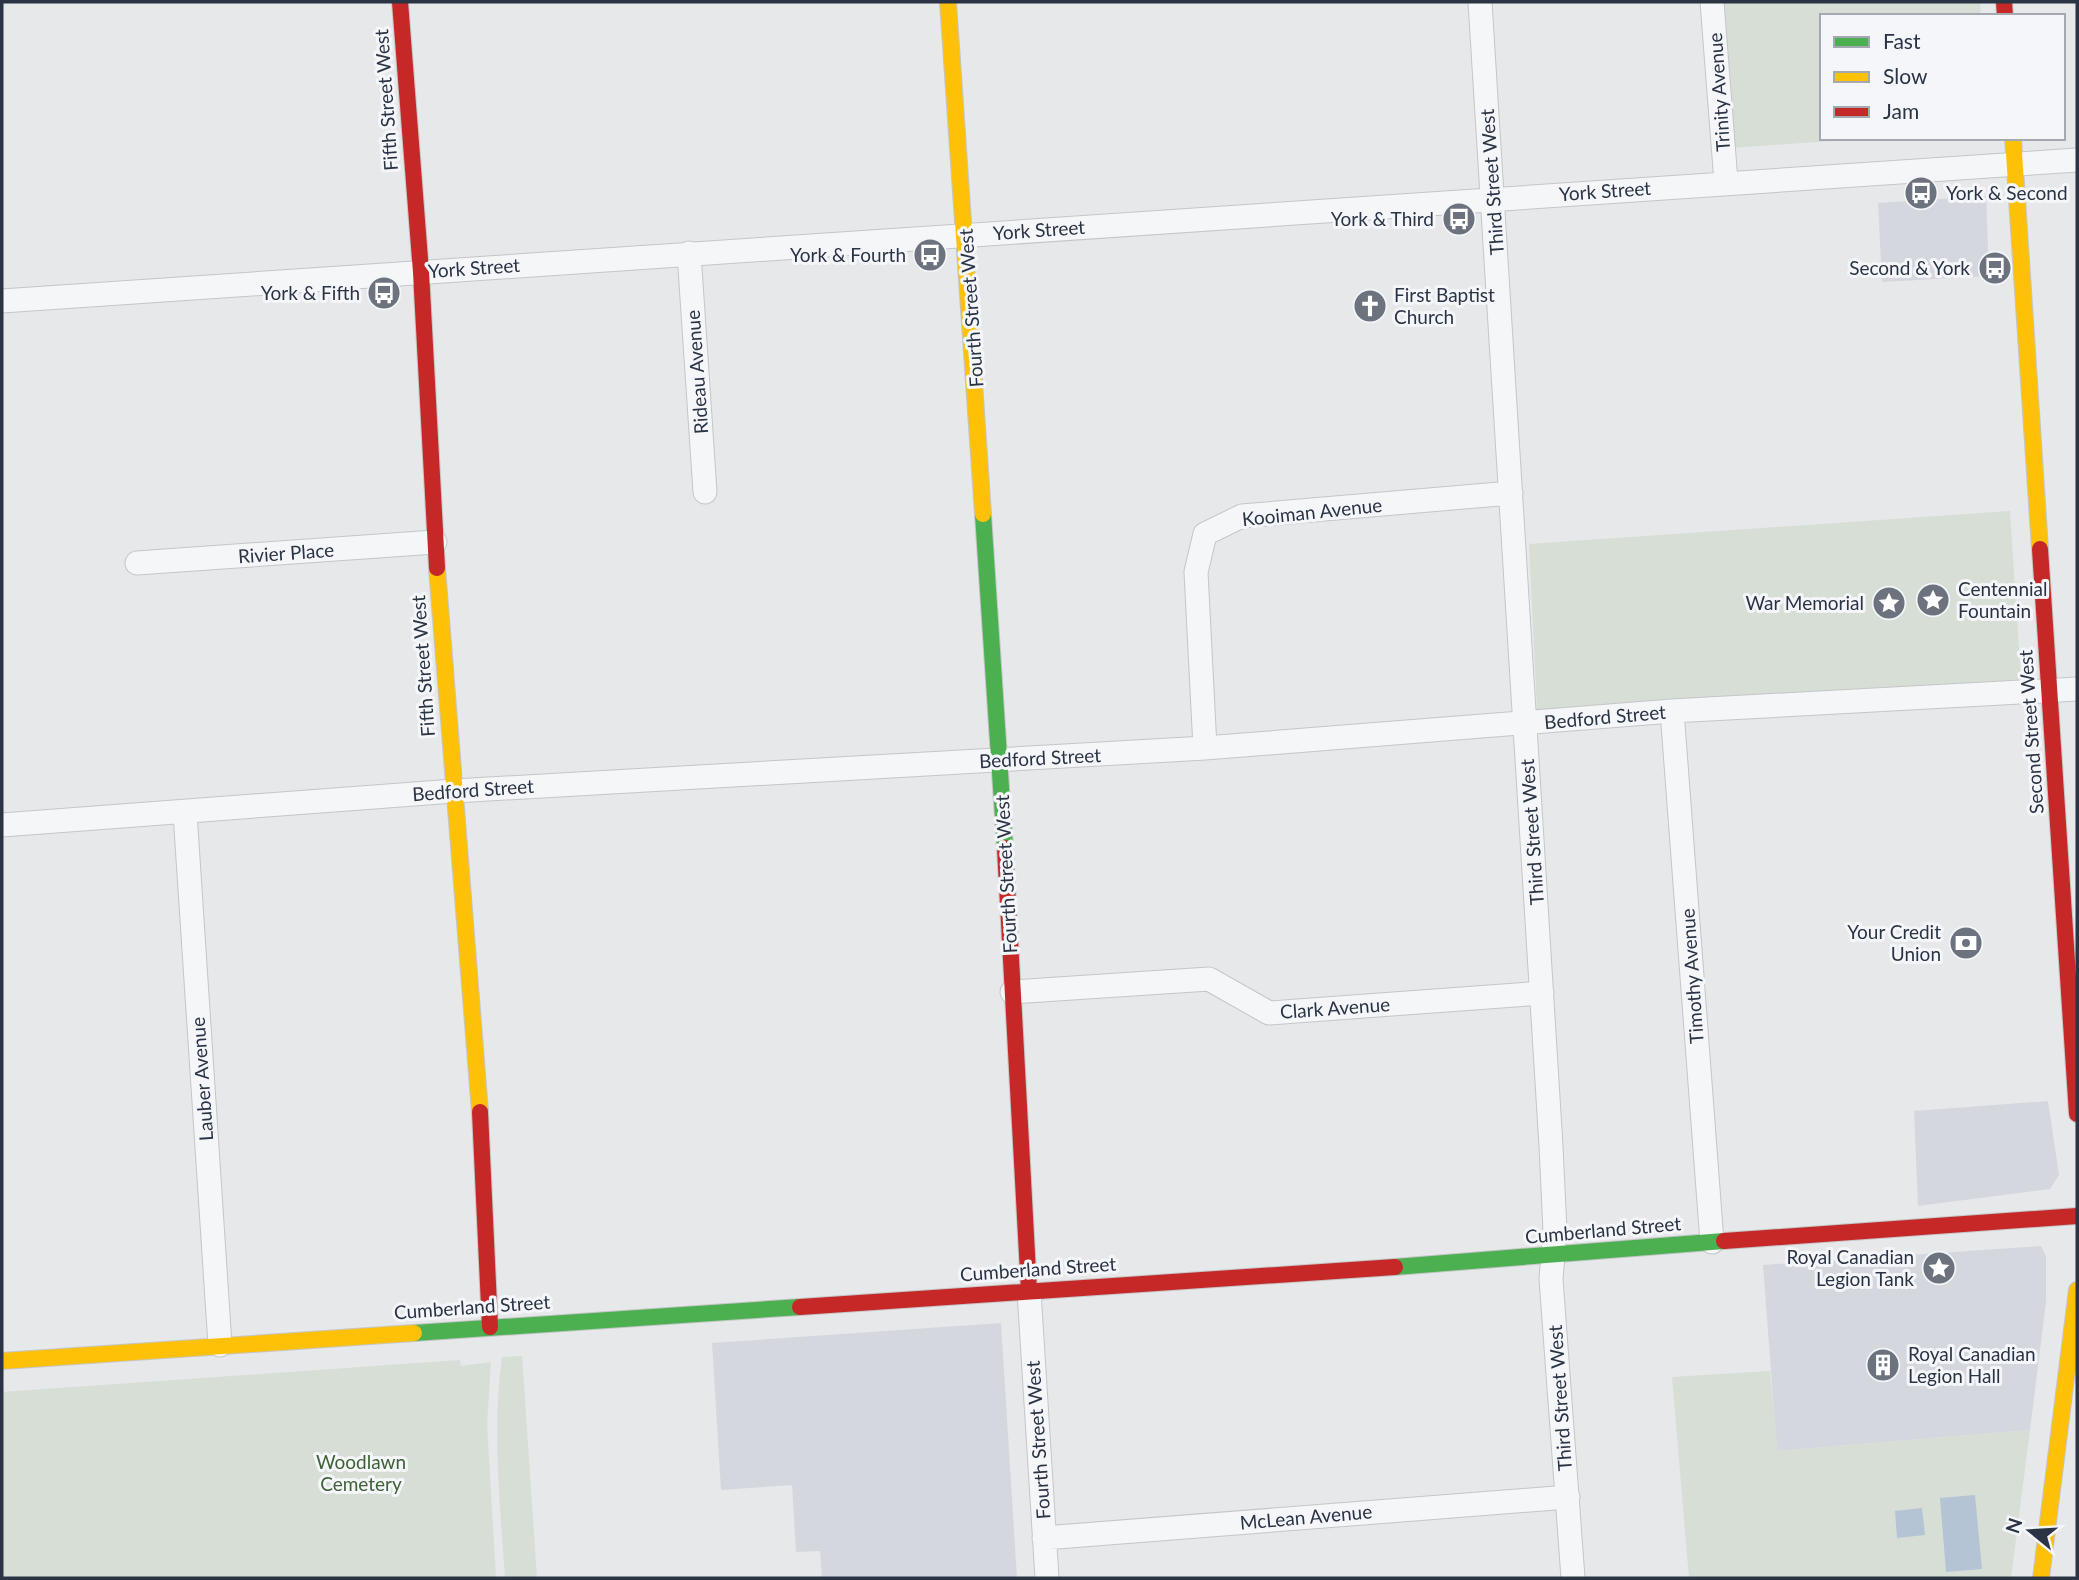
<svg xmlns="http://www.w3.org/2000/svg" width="2079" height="1580" viewBox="0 0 2079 1580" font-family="Lato,sans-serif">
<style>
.built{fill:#d4d7dd}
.green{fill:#d6ded6}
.water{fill:#b4c4d5}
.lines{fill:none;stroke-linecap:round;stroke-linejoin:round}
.street-casing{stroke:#c4c6c8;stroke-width:25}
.fast-casing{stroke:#c4c6c8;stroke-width:18}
.slow-casing{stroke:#c4c6c8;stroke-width:18}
.jam-casing{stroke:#c4c6c8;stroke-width:18}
.street{stroke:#f5f6f7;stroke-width:23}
.fast{stroke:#4caf50;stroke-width:16}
.slow{stroke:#ffc107;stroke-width:16}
.jam{stroke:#c62828;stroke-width:16}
.labels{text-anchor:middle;stroke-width:6;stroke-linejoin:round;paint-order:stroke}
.street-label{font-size:19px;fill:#2b3445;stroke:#f4f6f9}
.poi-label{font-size:19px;fill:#2b3445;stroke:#f4f6f9;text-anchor:end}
.park-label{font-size:19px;fill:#3f6138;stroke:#f4f6f9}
</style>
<rect width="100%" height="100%" fill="#e6e8ea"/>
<path class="built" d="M 1986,196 L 1989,276 L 1882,282 L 1878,203 Z
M 2048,1101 L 2059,1175 L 2050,1189 L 1918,1206 L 1914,1111 Z
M 2041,1246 L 2046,1256 L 2046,1302 L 2030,1430 L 1777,1451 L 1763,1265 Z
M 1001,1323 L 1017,1578 L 822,1578 L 820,1551 L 796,1552 L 792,1485 L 721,1490 L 712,1343 Z"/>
<path class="green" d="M 1721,2 L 1980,2 L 1981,16 L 1822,16 L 1822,138 L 1872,138 L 1731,148 Z
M 2010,511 L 2021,680 L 1537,710 L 1529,544 Z
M 522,1356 L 537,1578 L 505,1578 C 500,1504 492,1431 502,1357 Z
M 460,1360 L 461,1366 L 491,1362 L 487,1424 L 496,1578 L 2,1578 L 2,1392 Z
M 1770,1371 L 1778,1451 L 2030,1430 L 2011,1578 L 1689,1578 L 1672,1377 Z"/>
<path class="water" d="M 1975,1495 L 1982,1569 L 1946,1572 L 1940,1498 Z
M 1922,1508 L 1925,1535 L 1897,1538 L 1895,1511 Z"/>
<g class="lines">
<defs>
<path id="street" d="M 1480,2 L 1551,1146 L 1555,1231 L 1551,1279 L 1573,1578
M 1712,2 L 1726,182
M 689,253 L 705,492
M 2,301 L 2077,160
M 137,563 L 435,542
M 1672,711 L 1712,1242
M 1205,748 L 1196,572 L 1205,534 L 1242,516 L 1511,493
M 185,813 L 220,1345
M 2,825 L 454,791 L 1205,748 L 1672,711 L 2077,689
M 1012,992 L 1209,979 L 1269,1013 L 1542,993
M 1029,1291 L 1047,1578
M 1044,1538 L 1568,1497"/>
<path id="fast" d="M 983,514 L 1005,848
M 1395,1267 L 1724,1241
M 414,1333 L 800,1307"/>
<path id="slow" d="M 948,2 L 983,514
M 2013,138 L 2040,549
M 437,568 L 480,1112
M 2,1361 L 414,1333
M 2041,1578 L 2077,1290"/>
<path id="jam" d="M 400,2 L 421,272 L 437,568
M 2004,2 L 2005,16
M 2040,549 L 2077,1114
M 1005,848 L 1029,1291
M 480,1112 L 490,1327
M 1724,1241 L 2077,1216
M 800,1307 L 1395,1267"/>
</defs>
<use href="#street" class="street-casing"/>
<use href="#fast" class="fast-casing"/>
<use href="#slow" class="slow-casing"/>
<use href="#jam" class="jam-casing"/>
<use href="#street" class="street"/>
<use href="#fast" class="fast"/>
<use href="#slow" class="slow"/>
<use href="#jam" class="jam"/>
</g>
<defs>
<symbol id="bus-disc" viewBox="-11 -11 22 22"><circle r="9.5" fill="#6c737f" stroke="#f4f6f9"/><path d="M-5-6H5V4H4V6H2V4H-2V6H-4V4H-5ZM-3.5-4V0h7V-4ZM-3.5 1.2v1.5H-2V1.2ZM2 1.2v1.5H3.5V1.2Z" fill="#fff"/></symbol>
<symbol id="church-disc" viewBox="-11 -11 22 22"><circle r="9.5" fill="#6c737f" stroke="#f4f6f9"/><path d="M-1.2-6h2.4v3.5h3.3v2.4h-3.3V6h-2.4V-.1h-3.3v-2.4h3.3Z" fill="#fff"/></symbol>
<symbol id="sight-disc" viewBox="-11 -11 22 22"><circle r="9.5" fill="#6c737f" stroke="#f4f6f9"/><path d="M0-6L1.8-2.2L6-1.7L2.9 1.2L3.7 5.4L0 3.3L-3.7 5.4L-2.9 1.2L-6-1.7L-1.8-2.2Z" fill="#fff"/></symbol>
<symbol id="bank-disc" viewBox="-11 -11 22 22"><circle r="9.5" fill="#6c737f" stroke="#f4f6f9"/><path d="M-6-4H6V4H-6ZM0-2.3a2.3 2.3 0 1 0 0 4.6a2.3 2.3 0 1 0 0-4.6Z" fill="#fff"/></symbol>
<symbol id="building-disc" viewBox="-11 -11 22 22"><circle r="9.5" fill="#6c737f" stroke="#f4f6f9"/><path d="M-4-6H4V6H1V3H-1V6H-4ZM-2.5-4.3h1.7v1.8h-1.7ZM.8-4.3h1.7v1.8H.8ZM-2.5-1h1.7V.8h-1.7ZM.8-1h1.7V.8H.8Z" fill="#fff"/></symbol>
</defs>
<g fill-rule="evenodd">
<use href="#bus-disc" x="1902" y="174" width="38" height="38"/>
<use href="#bus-disc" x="1440" y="200" width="38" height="38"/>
<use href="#bus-disc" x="911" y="236" width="38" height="38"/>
<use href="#bus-disc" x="1976" y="249" width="38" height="38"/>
<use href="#bus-disc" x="365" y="274" width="38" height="38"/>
<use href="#church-disc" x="1351" y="287" width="38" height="38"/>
<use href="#sight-disc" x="1914" y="581" width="38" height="38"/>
<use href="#sight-disc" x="1870" y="584" width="38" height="38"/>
<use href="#bank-disc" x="1947" y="924" width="38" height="38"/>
<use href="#sight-disc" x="1920" y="1249" width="38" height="38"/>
<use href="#building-disc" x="1864" y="1346" width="38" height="38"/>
</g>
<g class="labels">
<g class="street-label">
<text transform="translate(1719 92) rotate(-94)" y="7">Trinity Avenue</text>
<text transform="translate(386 100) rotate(-94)" y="7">Fifth Street West</text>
<text transform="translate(1492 182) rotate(-94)" y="7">Third Street West</text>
<text transform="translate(1605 191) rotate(-4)" y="7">York Street</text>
<text transform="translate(1039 230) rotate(-4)" y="7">York Street</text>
<text transform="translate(474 268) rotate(-4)" y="7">York Street</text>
<text transform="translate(971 308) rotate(-94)" y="7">Fourth Street West</text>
<text transform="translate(697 372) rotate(-94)" y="7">Rideau Avenue</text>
<text transform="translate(1312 512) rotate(-6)" y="7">Kooiman Avenue</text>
<text transform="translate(286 553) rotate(-4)" y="7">Rivier Place</text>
<text transform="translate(423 666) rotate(-94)" y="7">Fifth Street West</text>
<text transform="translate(1605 717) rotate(-5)" y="7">Bedford Street</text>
<text transform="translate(2031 732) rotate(-94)" y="7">Second Street West</text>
<text transform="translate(1040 758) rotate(-3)" y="7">Bedford Street</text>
<text transform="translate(473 790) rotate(-4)" y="7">Bedford Street</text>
<text transform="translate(1532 832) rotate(-94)" y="7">Third Street West</text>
<text transform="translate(1006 874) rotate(-93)" y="7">Fourth Street West</text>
<text transform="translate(1692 976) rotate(-94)" y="7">Timothy Avenue</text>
<text transform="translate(1335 1008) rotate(-4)" y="7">Clark Avenue</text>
<text transform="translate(202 1079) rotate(-94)" y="7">Lauber Avenue</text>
<text transform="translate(1603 1230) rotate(-5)" y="7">Cumberland Street</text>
<text transform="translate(1038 1269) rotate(-4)" y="7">Cumberland Street</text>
<text transform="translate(472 1307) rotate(-4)" y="7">Cumberland Street</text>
<text transform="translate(1560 1398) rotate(-94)" y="7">Third Street West</text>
<text transform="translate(1038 1440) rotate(-94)" y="7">Fourth Street West</text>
<text transform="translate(1306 1517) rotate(-5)" y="7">McLean Avenue</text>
</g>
<g class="poi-label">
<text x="1946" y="200" text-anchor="start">York &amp; Second</text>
<text x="1434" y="226">York &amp; Third</text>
<text x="906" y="262">York &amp; Fourth</text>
<text x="1970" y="275">Second &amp; York</text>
<text x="360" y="300">York &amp; Fifth</text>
<text x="1394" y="302" text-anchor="start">First Baptist<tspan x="1394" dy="22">Church</tspan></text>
<text x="1958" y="596" text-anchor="start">Centennial<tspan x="1958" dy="22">Fountain</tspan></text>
<text x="1864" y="610">War Memorial</text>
<text x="1941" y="939">Your Credit<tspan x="1941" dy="22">Union</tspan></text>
<text x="1914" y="1264">Royal Canadian<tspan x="1914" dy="22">Legion Tank</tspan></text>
<text x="1908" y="1361" text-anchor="start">Royal Canadian<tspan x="1908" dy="22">Legion Hall</tspan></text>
</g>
<g class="park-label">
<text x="361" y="1469">Woodlawn<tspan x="361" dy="22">Cemetery</tspan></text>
</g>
</g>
<rect width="2079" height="1580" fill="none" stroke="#2b3445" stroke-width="7"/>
<rect x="1820" y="14" width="245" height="126" fill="#f4f6f9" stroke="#a4a8b1" stroke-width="2"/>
<rect x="1834" y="37" width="35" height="10" fill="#4caf50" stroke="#a4a8b1" stroke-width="2"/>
<text x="1883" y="49" font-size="21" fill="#2b3445">Fast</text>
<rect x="1834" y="72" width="35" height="10" fill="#ffc107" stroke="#a4a8b1" stroke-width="2"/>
<text x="1883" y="84" font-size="21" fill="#2b3445">Slow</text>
<rect x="1834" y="107" width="35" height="10" fill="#c62828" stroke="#a4a8b1" stroke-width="2"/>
<text x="1883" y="119" font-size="21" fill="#2b3445">Jam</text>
<g transform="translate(2030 1531) rotate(288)" stroke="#f4f6f9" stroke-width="5" paint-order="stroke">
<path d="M0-5L12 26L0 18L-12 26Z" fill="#2b3445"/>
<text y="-10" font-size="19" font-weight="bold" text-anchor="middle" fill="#2b3445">N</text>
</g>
</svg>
